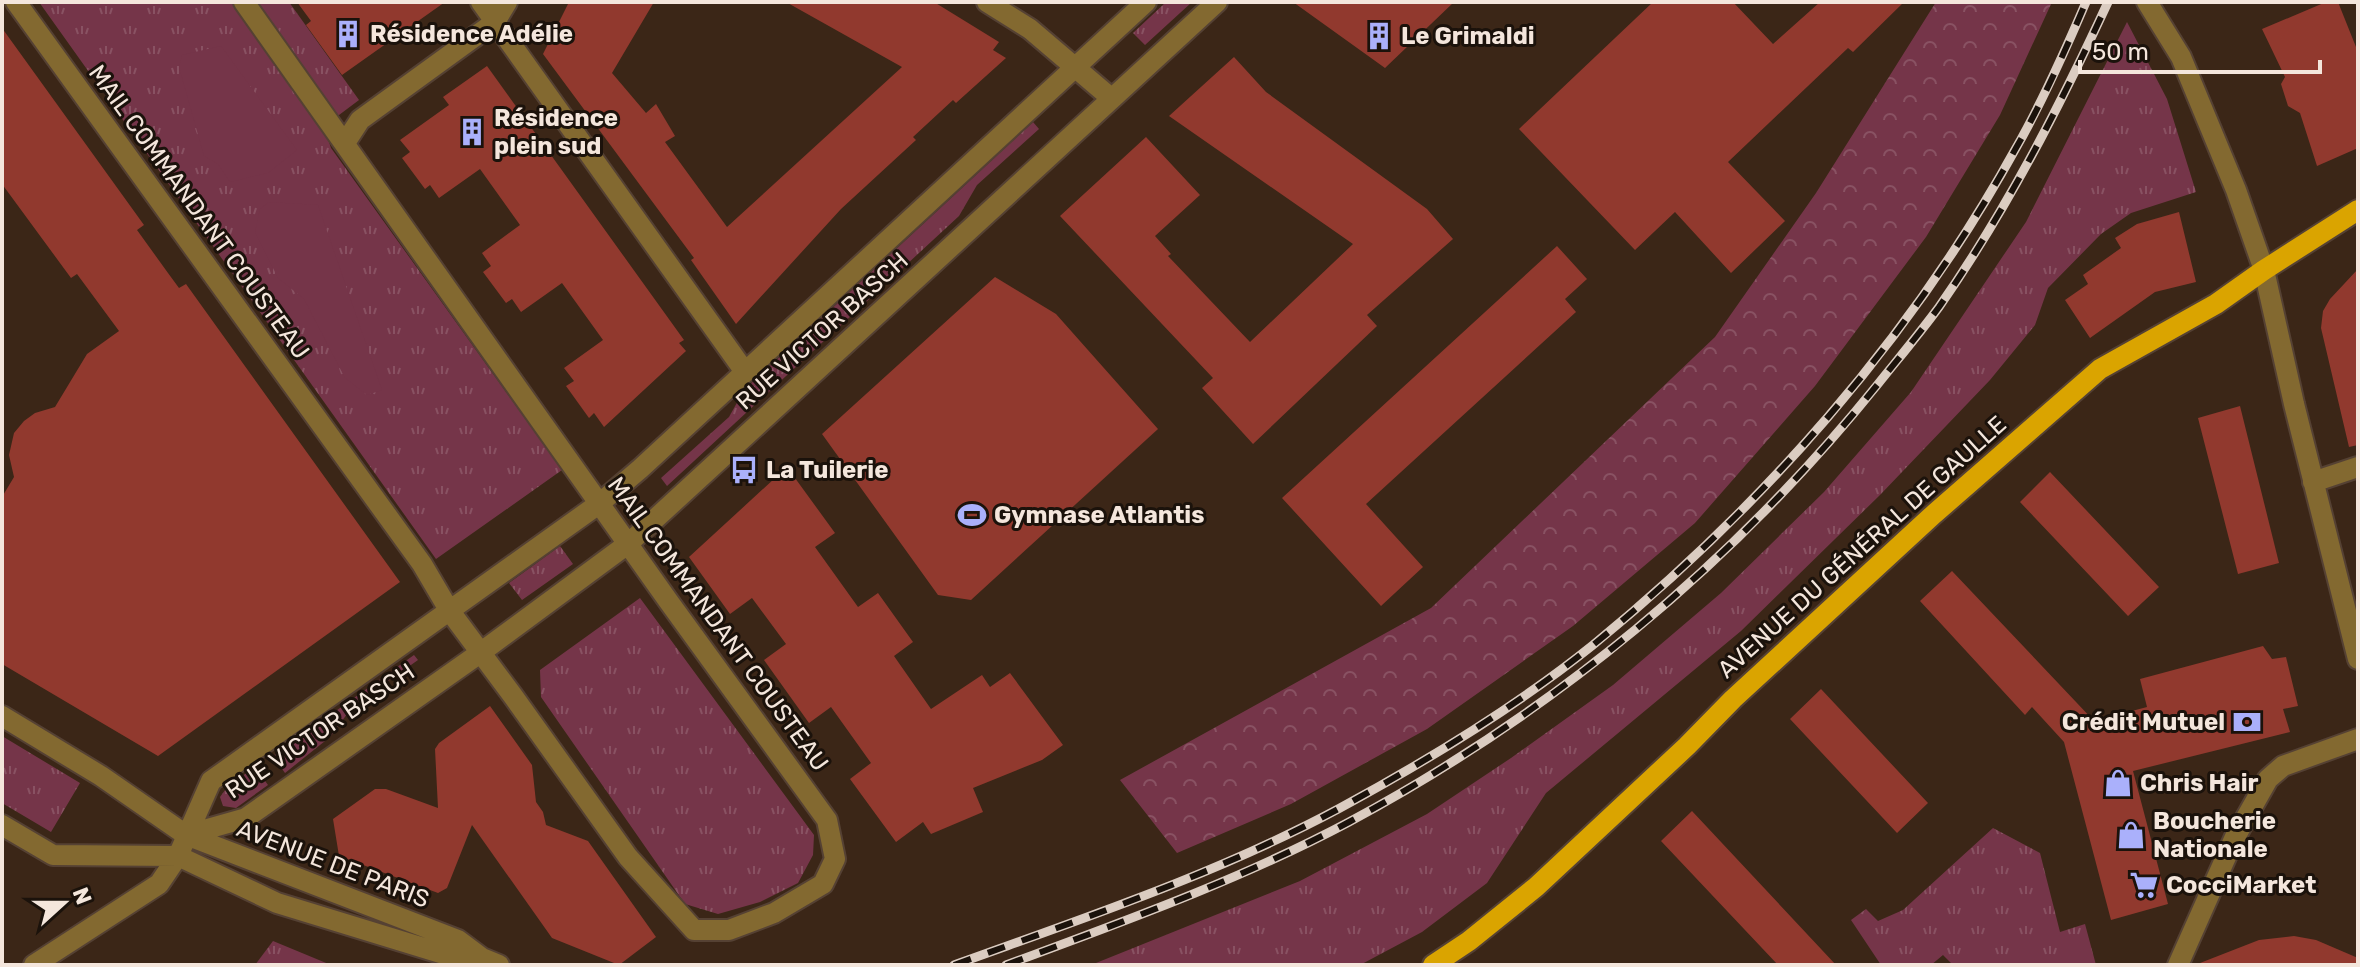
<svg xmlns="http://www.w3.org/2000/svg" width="2360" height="967" viewBox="0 0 2360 967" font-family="Rubik,sans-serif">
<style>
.grass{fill:url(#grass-tufts)}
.forest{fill:url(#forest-crowns)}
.park{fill:#753549}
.building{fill:#91392e}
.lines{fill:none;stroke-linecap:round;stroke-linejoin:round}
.minor-casing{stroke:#554133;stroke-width:24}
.major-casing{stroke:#554133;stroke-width:24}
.minor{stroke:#836930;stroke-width:20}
.major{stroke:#daa400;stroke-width:20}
.rail-casing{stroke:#dbccc1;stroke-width:9}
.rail{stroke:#1b120b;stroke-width:6;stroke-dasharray:18;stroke-linecap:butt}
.labels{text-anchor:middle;stroke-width:6;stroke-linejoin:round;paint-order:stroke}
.poi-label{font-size:24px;font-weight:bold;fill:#f4e6dc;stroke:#1b120b;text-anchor:start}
.street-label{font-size:24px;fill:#f4e6dc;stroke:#1b120b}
</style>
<defs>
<pattern id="grass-tufts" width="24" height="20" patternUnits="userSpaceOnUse" patternTransform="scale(2)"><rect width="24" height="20" fill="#753549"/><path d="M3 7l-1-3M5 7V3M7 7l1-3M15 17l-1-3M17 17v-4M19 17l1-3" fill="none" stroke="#895263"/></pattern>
<pattern id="forest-crowns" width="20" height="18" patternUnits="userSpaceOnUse" patternTransform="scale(2)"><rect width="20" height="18" fill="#753549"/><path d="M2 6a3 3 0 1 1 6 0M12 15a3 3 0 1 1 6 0" fill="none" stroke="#895263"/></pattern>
</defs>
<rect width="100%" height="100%" fill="#3b2617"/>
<path class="grass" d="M 39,2 L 289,2 L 359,100 L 335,118 L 326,133 L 331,148 L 562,470 L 436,559 Z
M 1166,2 L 1192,2 L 1145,45 L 1133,33 Z
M 2127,22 L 2167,99 L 2196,192 L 2131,213 L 2101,234 L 2048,288 L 2035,325 L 1990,380 L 1880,495 L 1741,631 L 1546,793 L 1487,883 L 1422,932 L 1360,965 L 1091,965 L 1300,881 L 1427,814 L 1511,758 L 1613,685 L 1721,593 L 1824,492 L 1911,392 L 2026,222 Z
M 1033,122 L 1039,129 L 977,185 L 959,216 L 667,486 L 661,478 L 729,417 L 744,390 Z
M 560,546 L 573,564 L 522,600 L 509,583 Z
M 640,598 L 814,835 L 813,855 L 798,883 L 760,902 L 718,914 L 685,904 L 541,697 L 540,670 Z
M 414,655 L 418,660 L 353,706 L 330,737 L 285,773 L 273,756 Z
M 2,736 L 80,783 L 51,832 L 2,803 Z
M 255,767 L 268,785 L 236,808 L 223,806 L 220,797 L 228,786 Z
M 1993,828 L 2040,853 L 2060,932 L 2085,924 L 2096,965 L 1953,965 L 1943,955 L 1931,965 L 1881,965 L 1851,920 L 1866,909 L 1878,921 L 1903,910 Z
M 273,941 L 331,965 L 255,965 Z"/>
<path class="forest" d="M 1936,2 L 2052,2 L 2000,115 L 1926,237 L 1815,386 L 1695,523 L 1573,626 L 1427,729 L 1291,804 L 1177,853 L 1120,780 L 1431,608 L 1715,337 L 1816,193 Z"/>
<path class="park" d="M 221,46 L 297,150 L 268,173 L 230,182 L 218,164 L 204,156 L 179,67 L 182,55 Z
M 269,202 L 318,205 L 382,390 L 367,395 L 345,378 L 304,299 L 278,278 L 255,232 L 260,209 Z"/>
<path class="building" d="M 297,2 L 445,2 L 342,75 L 306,25 L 311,21 Z
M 569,2 L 654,2 L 612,73 L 646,113 L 656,104 L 675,136 L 665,142 L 727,227 L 902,67 L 786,2 L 934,2 L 999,42 L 993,50 L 1006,58 L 956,103 L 953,100 L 913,137 L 916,140 L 841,209 L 736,324 L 691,260 L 694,258 L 543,54 Z
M 1293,2 L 1454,2 L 1385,68 Z
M 1653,2 L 1733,2 L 1773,44 L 1820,2 L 1904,2 L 1853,52 L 1848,48 L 1728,162 L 1785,221 L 1731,273 L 1675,212 L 1635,250 L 1519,129 Z
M 2326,2 L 2338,2 L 2358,52 L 2358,148 L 2317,166 L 2300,113 L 2288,106 L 2281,84 L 2285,77 L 2262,29 Z
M 2,28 L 144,225 L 137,230 L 168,273 L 179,288 L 186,284 L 400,582 L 158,756 L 2,664 L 2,497 L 14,477 L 9,455 L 14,433 L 24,421 L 35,413 L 55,407 L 87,354 L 119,331 L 77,274 L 71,278 L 2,184 Z
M 1234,57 L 1266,92 L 1427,209 L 1453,239 L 1367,315 L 1377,326 L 1253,444 L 1202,388 L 1213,378 L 1060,216 L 1146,137 L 1200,195 L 1155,236 L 1171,254 L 1168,256 L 1250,342 L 1353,244 L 1169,116 Z
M 487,66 L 684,340 L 679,343 L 686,351 L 604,427 L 594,413 L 589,418 L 566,386 L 574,381 L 564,368 L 603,340 L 562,283 L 521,312 L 512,299 L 506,303 L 483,272 L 491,266 L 482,253 L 520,225 L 480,169 L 439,198 L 430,185 L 425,189 L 402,158 L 410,152 L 400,140 L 449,105 L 443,97 Z
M 2179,212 L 2196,282 L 2155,292 L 2090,338 L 2065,300 L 2088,284 L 2083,275 L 2121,248 L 2115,238 L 2137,224 Z
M 1557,246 L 1587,279 L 1565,299 L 1576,312 L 1366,504 L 1423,567 L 1381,606 L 1282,498 Z
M 2358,269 L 2358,445 L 2349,447 L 2321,328 L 2323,311 L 2330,299 Z
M 995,277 L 1056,314 L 1158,429 L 971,600 L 938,595 L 822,434 Z
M 2240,406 L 2279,563 L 2238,574 L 2198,418 Z
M 787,467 L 835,533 L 815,547 L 858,607 L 878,593 L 913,642 L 894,656 L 931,709 L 982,675 L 990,687 L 1010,673 L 1063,745 L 1042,760 L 973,788 L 983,812 L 931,834 L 923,822 L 896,842 L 850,779 L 871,763 L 831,707 L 809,723 L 764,660 L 786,644 L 752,598 L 730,614 L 689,557 Z
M 2050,472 L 2159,587 L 2128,616 L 2020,502 Z
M 1952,571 L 2094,721 L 2147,707 L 2140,679 L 2263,646 L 2272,659 L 2286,657 L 2298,706 L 2283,709 L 2290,732 L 2133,771 L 2168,904 L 2111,920 L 2064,742 L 2032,707 L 2025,715 L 1920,601 Z
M 1821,689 L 1928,803 L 1897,833 L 1790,719 Z
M 490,706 L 532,765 L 536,802 L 543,812 L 546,825 L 588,841 L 656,937 L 619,965 L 552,938 L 472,825 L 447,888 L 438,893 L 339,856 L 333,819 L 375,789 L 386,789 L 438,808 L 435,749 L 439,743 Z
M 1692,811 L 1836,965 L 1778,965 L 1661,841 Z
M 2294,936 L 2316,940 L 2358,958 L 2358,965 L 2201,965 L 2200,963 L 2259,940 Z"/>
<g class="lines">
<defs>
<path id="minor" d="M 16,2 L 422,564 L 449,610 L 513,696 L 628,857 L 694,930 L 729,930 L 774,913 L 823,884 L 835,859 L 827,820 L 669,602 L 244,2
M 481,2 L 745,372
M 987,2 L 1030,29 L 1111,98
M 2147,2 L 2181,57 L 2236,190 L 2264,270 L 2294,404 L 2358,659
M 345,143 L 360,120 L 495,22 L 507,2
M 2313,482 L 2358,467
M 2,716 L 101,776 L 186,835 L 458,940 L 482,958 L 499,965
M 2,825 L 53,855 L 178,856 L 277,903 L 450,956 L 482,958
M 186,835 L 246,818 L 480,653 L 629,543 L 1217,2
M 34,965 L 159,884 L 178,856 L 211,781 L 600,503 L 640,469 L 1146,2
M 2178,965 L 2234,839 L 2268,779 L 2283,766 L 2358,739"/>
<path id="major" d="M 1433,965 L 1469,941 L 1536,887 L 1687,746 L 1733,699 L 1934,514 L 2100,369 L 2216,304 L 2264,270 L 2358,210"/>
</defs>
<use href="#minor" class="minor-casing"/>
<use href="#major" class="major-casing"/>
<use href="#minor" class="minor"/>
<use href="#major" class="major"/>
<defs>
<path id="rail" d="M 954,965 C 1084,918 1217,874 1340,808 C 1425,762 1517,706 1593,645 C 1762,507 1910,340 2016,148 C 2043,101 2065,51 2086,2
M 1006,965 C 1122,922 1240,880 1349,822 C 1552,713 1733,564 1878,384 C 1898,359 1920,333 1939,307 C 2006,211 2059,108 2108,2"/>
</defs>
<use href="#rail" class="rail-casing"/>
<use href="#rail" class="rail"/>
</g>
<defs>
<symbol id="building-bare" viewBox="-9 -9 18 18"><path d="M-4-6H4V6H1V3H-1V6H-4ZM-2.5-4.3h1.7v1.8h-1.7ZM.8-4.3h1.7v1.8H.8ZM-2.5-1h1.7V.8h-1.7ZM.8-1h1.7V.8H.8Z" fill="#aab0fb" stroke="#1b120b" stroke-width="2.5" paint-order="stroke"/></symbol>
<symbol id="bus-bare" viewBox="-9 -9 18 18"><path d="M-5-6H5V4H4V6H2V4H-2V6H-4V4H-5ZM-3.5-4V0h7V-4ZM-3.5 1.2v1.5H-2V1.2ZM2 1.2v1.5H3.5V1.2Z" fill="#aab0fb" stroke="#1b120b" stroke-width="2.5" paint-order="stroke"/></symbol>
<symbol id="stadium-bare" viewBox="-9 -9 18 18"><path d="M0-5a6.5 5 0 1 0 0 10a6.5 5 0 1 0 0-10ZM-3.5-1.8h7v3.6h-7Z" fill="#aab0fb" stroke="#1b120b" stroke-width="2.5" paint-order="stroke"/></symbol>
<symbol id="bank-bare" viewBox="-9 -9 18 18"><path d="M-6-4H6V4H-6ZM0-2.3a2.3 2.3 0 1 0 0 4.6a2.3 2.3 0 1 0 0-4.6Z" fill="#aab0fb" stroke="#1b120b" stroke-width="2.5" paint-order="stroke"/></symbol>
<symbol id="shop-bare" viewBox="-9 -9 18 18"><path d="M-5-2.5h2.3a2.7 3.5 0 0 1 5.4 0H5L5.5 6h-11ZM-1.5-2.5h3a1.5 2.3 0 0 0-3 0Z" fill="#aab0fb" stroke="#1b120b" stroke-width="2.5" paint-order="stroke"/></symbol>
<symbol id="supermarket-bare" viewBox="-9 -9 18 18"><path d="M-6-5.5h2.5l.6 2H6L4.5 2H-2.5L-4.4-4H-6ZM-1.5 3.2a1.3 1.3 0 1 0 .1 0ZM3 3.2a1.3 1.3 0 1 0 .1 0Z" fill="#aab0fb" stroke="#1b120b" stroke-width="2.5" paint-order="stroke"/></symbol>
</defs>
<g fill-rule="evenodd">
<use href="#building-bare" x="328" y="14" width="40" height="40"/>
<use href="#building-bare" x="1359" y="16" width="40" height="40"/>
<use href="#building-bare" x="452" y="112" width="40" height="40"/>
<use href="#bus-bare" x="724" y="450" width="40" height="40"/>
<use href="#stadium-bare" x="952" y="495" width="40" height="40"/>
<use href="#bank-bare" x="2227" y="702" width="40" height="40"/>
<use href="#shop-bare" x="2098" y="763" width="40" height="40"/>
<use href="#shop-bare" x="2111" y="815" width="40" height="40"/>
<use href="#supermarket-bare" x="2124" y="865" width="40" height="40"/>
</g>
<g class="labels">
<g class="poi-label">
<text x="370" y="42">Résidence Adélie</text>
<text x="1401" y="44">Le Grimaldi</text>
<text x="494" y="126">Résidence<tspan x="494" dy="28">plein sud</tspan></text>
<text x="766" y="478">La Tuilerie</text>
<text x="994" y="523">Gymnase Atlantis</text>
<text x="2225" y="730" text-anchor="end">Crédit Mutuel</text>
<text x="2140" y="791">Chris Hair</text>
<text x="2153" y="829">Boucherie<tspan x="2153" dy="28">Nationale</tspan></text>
<text x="2166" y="893">CocciMarket</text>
</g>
<g class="street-label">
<text transform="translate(199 212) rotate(54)" y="8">MAIL COMMANDANT COUSTEAU</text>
<text transform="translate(822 331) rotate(-42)" y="8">RUE VICTOR BASCH</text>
<text transform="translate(1862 547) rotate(-42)" y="8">AVENUE DU GÉNÉRAL DE GAULLE</text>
<text transform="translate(718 624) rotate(54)" y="8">MAIL COMMANDANT COUSTEAU</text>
<text transform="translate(320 731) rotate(-34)" y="8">RUE VICTOR BASCH</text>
<text transform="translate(333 864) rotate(21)" y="8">AVENUE DE PARIS</text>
</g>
</g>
<rect width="2360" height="967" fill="none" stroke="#f4e6dc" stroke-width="8"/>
<g transform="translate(64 903) rotate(69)" stroke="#1b120b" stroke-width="6" paint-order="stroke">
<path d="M0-6L14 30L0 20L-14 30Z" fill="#f4e6dc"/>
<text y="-12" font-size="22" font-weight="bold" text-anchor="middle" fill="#f4e6dc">N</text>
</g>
<path d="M2080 60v12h240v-12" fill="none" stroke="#f4e6dc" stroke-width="4"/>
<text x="2092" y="60" font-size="24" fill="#f4e6dc" stroke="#1b120b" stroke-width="6" paint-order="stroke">50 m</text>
</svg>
